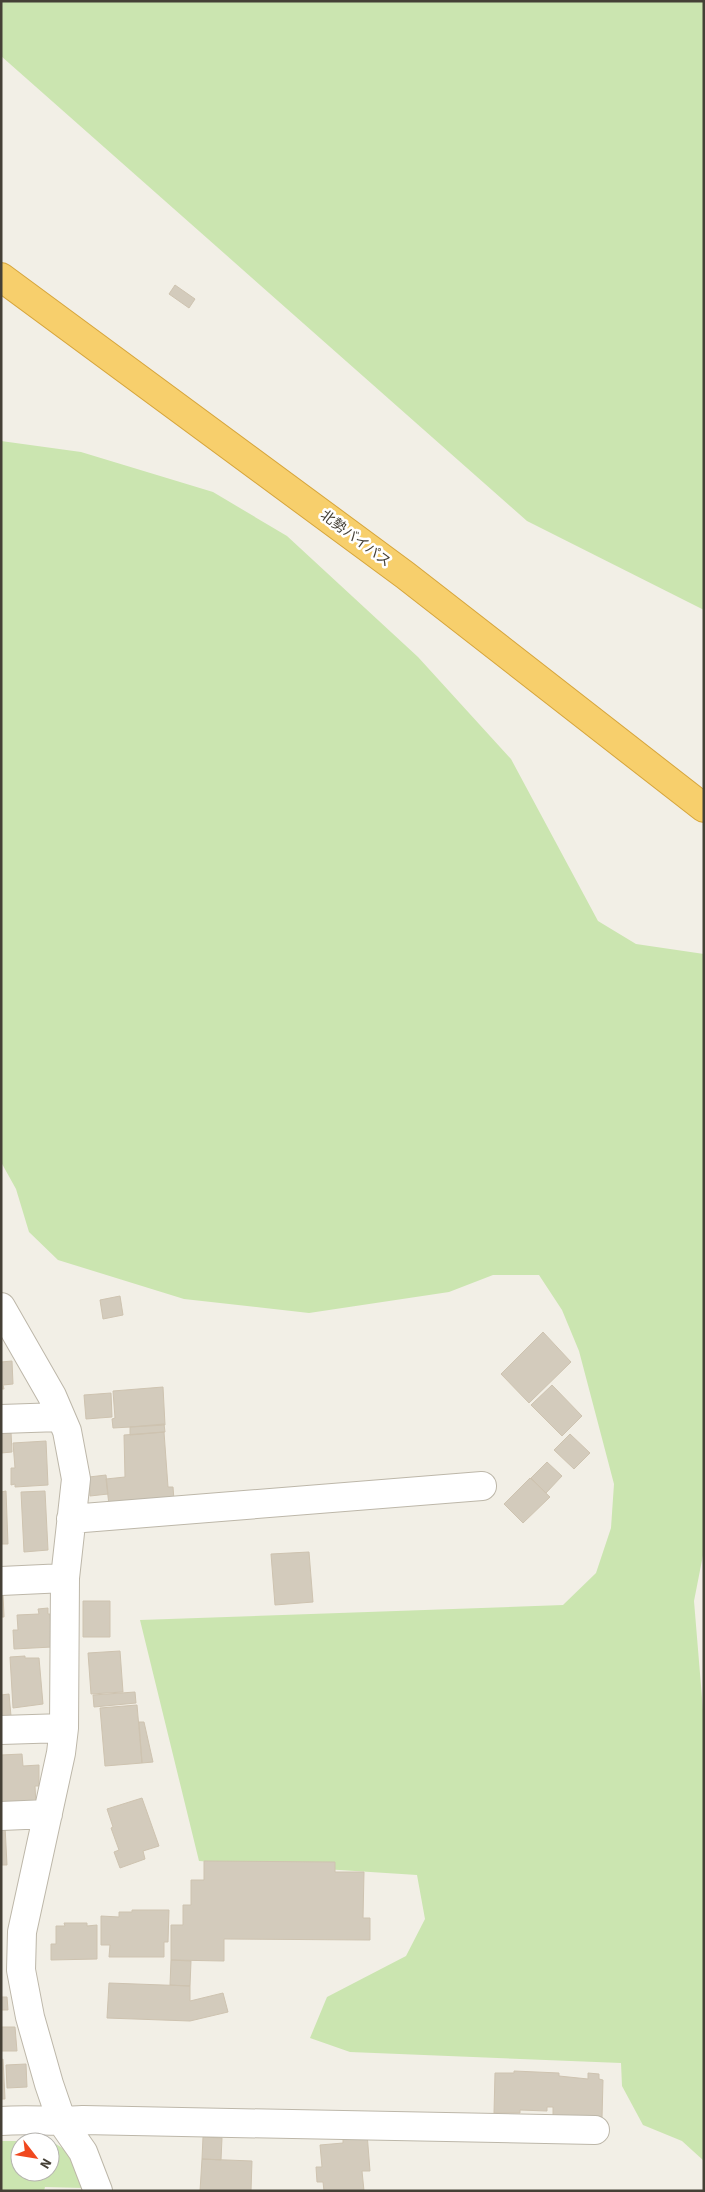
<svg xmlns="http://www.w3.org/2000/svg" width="705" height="2192" viewBox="0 0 705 2192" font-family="'Source Sans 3','Noto Sans JP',sans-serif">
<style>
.green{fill:#cbe5b0;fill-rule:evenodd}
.building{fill:#d3cbbc;stroke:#cec3b0}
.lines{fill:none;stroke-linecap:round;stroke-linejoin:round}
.minor-casing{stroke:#bdb7a9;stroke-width:30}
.highway-casing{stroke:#d6a53c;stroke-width:30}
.minor{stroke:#fff;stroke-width:28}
.highway{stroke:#f7cf6c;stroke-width:28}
.labels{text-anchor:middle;stroke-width:5;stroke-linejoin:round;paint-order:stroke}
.street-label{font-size:14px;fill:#454036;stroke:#fff}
</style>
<rect width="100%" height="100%" fill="#f2efe6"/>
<path class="green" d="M 1,1 L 704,1 L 704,610 L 527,521 L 1,56 Z
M 1,441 L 81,452 L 213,492 L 287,536 L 418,657 L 511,759 L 598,921 L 636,944 L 704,954 L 704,1550 L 694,1601 L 704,1722 L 704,2161 L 682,2141 L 643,2125 L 622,2086 L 621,2063 L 350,2052 L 310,2038 L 327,1997 L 406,1956 L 425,1919 L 417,1875 L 199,1861 L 140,1620 L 563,1605 L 596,1573 L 611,1528 L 614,1484 L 579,1351 L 562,1310 L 539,1275 L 493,1275 L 449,1292 L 309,1313 L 184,1299 L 58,1260 L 29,1232 L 16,1189 L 1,1162 Z
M 1,2141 L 51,2141 L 72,2154 L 84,2188 L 45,2187 L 44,2191 L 1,2191 ZM 20,2142 L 50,2142 L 50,2172 L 20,2172 Z"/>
<path class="building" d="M 175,285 L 195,299 L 189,308 L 169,294 Z
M 120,1296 L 123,1315 L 103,1319 L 100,1300 Z
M 543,1332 L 571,1362 L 529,1403 L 501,1374 Z
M 12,1361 L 13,1384 L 3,1385 L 4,1389 L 1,1389 L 1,1362 Z
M 552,1385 L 582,1416 L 562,1436 L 531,1405 Z
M 163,1387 L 165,1425 L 113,1428 L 112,1419 L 115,1418 L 113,1391 Z
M 111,1393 L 112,1417 L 86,1419 L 84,1395 Z
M 164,1424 L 165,1432 L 130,1435 L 130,1427 Z
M 1,1432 L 11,1432 L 12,1452 L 1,1453 Z
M 164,1432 L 168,1487 L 173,1487 L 174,1500 L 109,1505 L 106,1479 L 125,1477 L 124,1435 Z
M 570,1434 L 590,1453 L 574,1469 L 554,1450 Z
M 46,1441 L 48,1485 L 15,1487 L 15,1484 L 11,1485 L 11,1468 L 15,1468 L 13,1443 Z
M 547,1462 L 562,1476 L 546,1493 L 531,1478 Z
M 106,1475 L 108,1494 L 90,1496 L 89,1477 Z
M 530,1478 L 550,1497 L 523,1523 L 504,1504 Z
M 6,1491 L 8,1544 L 1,1544 L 1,1492 Z
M 45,1491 L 48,1550 L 24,1552 L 21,1492 Z
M 309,1552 L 313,1602 L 275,1605 L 271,1554 Z
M 1,1594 L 3,1594 L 4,1617 L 1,1617 Z
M 83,1601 L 110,1601 L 110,1637 L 83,1637 Z
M 48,1608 L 48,1614 L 50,1614 L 52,1647 L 14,1649 L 13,1630 L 18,1630 L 17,1615 L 39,1614 L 38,1609 Z
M 120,1651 L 123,1692 L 91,1694 L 88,1653 Z
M 25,1656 L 25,1658 L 39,1658 L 43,1704 L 13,1708 L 10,1657 Z
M 135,1692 L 136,1703 L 94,1707 L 93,1695 Z
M 9,1694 L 11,1716 L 1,1716 L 1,1695 Z
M 137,1705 L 142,1763 L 105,1766 L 100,1708 Z
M 139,1722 L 144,1722 L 153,1762 L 142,1763 Z
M 22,1754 L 23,1766 L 39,1765 L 39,1786 L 35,1786 L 36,1805 L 1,1806 L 1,1755 Z
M 142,1798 L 159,1846 L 143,1851 L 145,1859 L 120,1868 L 114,1852 L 119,1850 L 111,1828 L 113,1827 L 107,1809 Z
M 1,1826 L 5,1826 L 7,1865 L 1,1865 Z
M 204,1861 L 335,1862 L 335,1872 L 364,1872 L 363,1918 L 370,1918 L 370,1940 L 224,1939 L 224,1961 L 171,1960 L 171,1925 L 183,1925 L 183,1905 L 191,1905 L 191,1880 L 204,1880 Z
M 132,1910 L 169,1910 L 168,1942 L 164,1942 L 164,1957 L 109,1957 L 110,1945 L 101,1945 L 101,1916 L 119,1917 L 119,1912 L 132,1912 Z
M 64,1923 L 87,1923 L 87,1926 L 97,1925 L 97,1959 L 51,1960 L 51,1944 L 56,1944 L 56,1926 L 65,1926 Z
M 171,1960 L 191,1961 L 190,1986 L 170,1985 Z
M 109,1983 L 190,1986 L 190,2001 L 223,1993 L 228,2012 L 190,2021 L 107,2018 Z
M 1,1997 L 7,1997 L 8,2010 L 1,2010 Z
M 1,2027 L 15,2027 L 17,2051 L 1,2051 Z
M 3,2059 L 5,2099 L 1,2099 L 1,2060 Z
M 26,2064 L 27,2087 L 7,2088 L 6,2065 Z
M 514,2071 L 559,2073 L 559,2076 L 588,2079 L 588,2073 L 599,2074 L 599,2079 L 603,2080 L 602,2118 L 576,2117 L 553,2121 L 553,2107 L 547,2107 L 547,2111 L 520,2110 L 520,2113 L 494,2113 L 495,2073 L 514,2073 Z
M 367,2133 L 370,2171 L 362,2171 L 364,2191 L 324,2191 L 323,2182 L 317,2182 L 316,2167 L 322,2167 L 320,2145 L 343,2143 L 343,2135 Z
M 203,2137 L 222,2138 L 221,2160 L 202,2159 Z
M 202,2159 L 252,2161 L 251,2191 L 200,2191 Z"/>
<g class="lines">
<defs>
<path id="minor" d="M 1,1307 L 52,1396 L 67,1431 L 76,1479 L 65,1578 L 64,1728 L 61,1753 L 22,1932 L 21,1970 L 30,2017 L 49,2084 L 62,2122 L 83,2152 L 98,2191
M 1,1419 L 60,1417
M 71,1519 L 482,1486
M 1,1581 L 65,1578
M 1,1730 L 64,1728
M 1,1816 L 48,1814
M 1,2121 C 29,2119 56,2122 83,2120 L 595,2130"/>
<path id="highway" d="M 1,277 L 405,575 L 704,808"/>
</defs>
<use href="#minor" class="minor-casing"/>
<use href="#highway" class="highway-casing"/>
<use href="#minor" class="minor"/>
<use href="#highway" class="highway"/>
</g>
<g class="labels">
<g class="street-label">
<text transform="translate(356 538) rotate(37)" y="5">北勢バイパス</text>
</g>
</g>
<rect width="705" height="2192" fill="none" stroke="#454036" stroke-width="5"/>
<g transform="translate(35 2157) rotate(121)"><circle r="24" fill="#ffffff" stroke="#b5b3af"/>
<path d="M0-4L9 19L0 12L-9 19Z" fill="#f0481f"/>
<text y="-8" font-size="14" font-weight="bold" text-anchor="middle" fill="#454036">N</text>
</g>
</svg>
